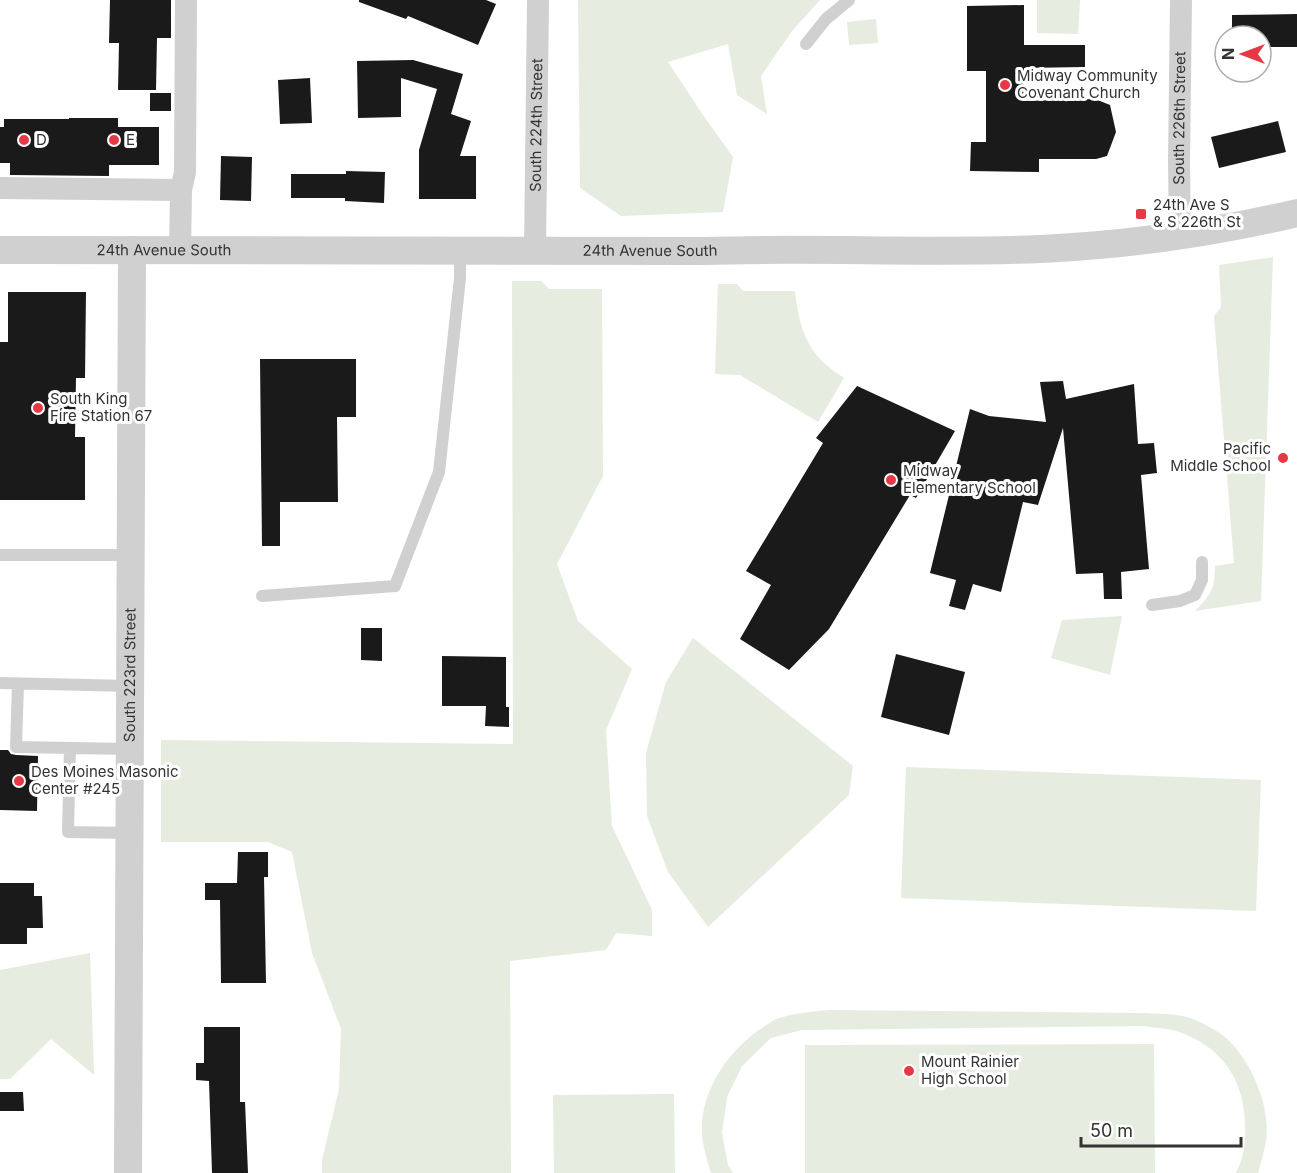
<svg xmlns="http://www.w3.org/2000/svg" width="1297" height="1173" viewBox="0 0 1297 1173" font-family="Inter,sans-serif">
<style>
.green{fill:#e6ecdf}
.building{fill:#1a1a1a}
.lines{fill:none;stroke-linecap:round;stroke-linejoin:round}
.service{stroke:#d0d0d0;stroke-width:12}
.minor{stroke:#d0d0d0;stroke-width:22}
.tertiary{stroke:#d0d0d0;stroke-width:28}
.poi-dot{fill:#e63946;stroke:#fff;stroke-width:2}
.labels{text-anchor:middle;stroke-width:6;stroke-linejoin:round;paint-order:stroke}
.poi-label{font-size:15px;fill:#333;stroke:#fff;text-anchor:start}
.street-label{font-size:15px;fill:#333;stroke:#fff}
</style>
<rect width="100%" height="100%" fill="#fff"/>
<path class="green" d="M 578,0 L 820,0 L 792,31 L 761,76 L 767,114 L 737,95 L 728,44 L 668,62 L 703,115 L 733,157 L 723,212 L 621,216 L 580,188 Z
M 1037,0 L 1080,0 L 1078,34 L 1037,33 Z
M 876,19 L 878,43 L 849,45 L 847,22 Z
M 1273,257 L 1261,601 L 1195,611 C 1211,595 1215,589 1215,566 L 1234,563 L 1214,316 L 1221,307 L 1219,265 Z
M 512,281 L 541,281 L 549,289 L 602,289 L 603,476 L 557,564 L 578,621 L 632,669 L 606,730 L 612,826 L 652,910 L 652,936 L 616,933 L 606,950 L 510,961 L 511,1173 L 322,1173 L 322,1160 L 339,1089 L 341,1029 L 312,953 L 292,852 L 268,842 L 161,842 L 161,740 L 513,744 Z
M 718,284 L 737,284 L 743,291 L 795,291 C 798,317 803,342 822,361 C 828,367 837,373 844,378 L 818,422 L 740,375 L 715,374 Z
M 1122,616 L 1110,675 L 1051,658 L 1062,620 Z
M 693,638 L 853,766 L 849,795 L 708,927 L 668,872 L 647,816 L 646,753 L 666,682 Z
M 906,767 L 1261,780 L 1256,911 L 901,898 Z
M 90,953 L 94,1075 L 51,1039 L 10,1079 L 0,1079 L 0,970 Z
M 829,1010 L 1142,1013 C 1158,1014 1177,1013 1193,1019 C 1201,1022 1218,1031 1225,1037 C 1251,1060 1271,1106 1266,1141 C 1264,1152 1261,1163 1258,1173 L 1236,1173 C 1244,1157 1246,1141 1245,1124 C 1244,1078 1220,1045 1176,1031 C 1166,1028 1155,1028 1144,1026 L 802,1030 L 771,1038 L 742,1066 L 727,1097 L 722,1133 L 728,1165 L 733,1173 L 711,1173 C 705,1155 699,1132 703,1114 C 709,1080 731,1050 759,1030 C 764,1027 769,1023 774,1020 C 792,1013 810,1012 829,1010 Z
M 1154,1044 L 1155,1173 L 805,1173 L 805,1045 Z
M 674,1094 L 675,1173 L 554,1173 L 553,1095 Z"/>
<path class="building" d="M 110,0 L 171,0 L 171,38 L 157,38 L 156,90 L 118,90 L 119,43 L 109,43 Z
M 359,0 L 486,0 L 496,4 L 478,45 L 408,16 L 406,19 L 359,2 Z
M 1024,5 L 1024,45 L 1085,45 L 1085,67 L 1024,68 L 1024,101 L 1095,99 L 1110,105 L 1116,132 L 1107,156 L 1096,159 L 1039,159 L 1039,172 L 970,171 L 971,142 L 986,142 L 986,71 L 967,71 L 967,6 Z
M 1297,14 L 1297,47 L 1261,47 L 1261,36 L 1232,36 L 1232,15 Z
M 413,60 L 463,74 L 451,114 L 471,121 L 460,156 L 476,156 L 476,199 L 419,199 L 419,150 L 437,89 L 401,78 L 401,117 L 358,118 L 357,61 Z
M 310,78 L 312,123 L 280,124 L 278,80 Z
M 150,93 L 171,93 L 171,111 L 150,111 Z
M 69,118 L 118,118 L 118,127 L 159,127 L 159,165 L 109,165 L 109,176 L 10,175 L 10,163 L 0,163 L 0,127 L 4,127 L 4,119 L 69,119 Z
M 1278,121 L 1286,152 L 1219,168 L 1211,137 Z
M 221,156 L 252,157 L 251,201 L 220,200 Z
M 346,171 L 385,172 L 384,203 L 345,201 L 345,198 L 291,198 L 291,174 L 346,174 Z
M 8,292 L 86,292 L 85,378 L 76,378 L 75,437 L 85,437 L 85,500 L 0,500 L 0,342 L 8,342 Z
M 260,359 L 356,359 L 356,417 L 337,417 L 338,502 L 280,502 L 280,546 L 262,546 Z
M 1063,381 L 1066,399 L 1134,384 L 1138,444 L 1154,443 L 1157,473 L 1141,475 L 1149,569 L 1121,572 L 1122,599 L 1104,599 L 1103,573 L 1076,574 L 1063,428 L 1038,505 L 1023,502 L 1001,592 L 973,584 L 965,610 L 949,606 L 956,580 L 930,573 L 970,409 L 989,416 L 1046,422 L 1040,382 Z
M 857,386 L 955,431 L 916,498 L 910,495 L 829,629 L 789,670 L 740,639 L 771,585 L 746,571 L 823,443 L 816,438 Z
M 361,628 L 382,628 L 382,661 L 361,660 Z
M 896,654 L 965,672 L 949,735 L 881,717 Z
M 442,656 L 506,657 L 506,707 L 509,707 L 509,727 L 485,726 L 486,706 L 442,706 Z
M 0,750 L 8,750 L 11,754 L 16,755 L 38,756 L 37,811 L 0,810 Z
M 238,852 L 268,852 L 268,877 L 264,877 L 266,983 L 221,983 L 220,900 L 205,900 L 205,883 L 237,883 Z
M 0,883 L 34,883 L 34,896 L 42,896 L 43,928 L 27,928 L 27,944 L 0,944 Z
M 204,1027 L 240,1027 L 240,1102 L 245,1102 L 248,1173 L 212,1173 L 209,1081 L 196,1080 L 196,1063 L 204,1063 Z
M 0,1092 L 23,1092 L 24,1111 L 0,1111 Z"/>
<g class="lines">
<path class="service" d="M 806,44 L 826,19 L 849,0
M 0,555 L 131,555
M 262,596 L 395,586 L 439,472 L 460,278 L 460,250
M 1152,605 L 1180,601 L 1195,595 L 1202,580 L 1202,562
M 0,683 L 131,686
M 18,684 L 16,747 L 130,749
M 70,748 L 68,832 L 130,833"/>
<g class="minor">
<path d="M 0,188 L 181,190"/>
<path id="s1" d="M 1180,236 L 1179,161 L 1181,0"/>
<path d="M 180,251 L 181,190 L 185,172 L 186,0"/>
<path id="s2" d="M 535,251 L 538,0"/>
</g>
<g class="tertiary">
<path id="s3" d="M 0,250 L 704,251 C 816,247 929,254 1041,249 C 1127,245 1213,233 1297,213"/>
<path id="s4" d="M 128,1173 L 132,250"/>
</g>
</g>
<g class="poi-dot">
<circle cx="1005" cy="85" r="6"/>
<circle cx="24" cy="140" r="6"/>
<circle cx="114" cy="140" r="6"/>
<rect x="1135" y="208" width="12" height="12" rx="3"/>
<circle cx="38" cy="408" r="6"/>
<circle cx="1283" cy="458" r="6"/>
<circle cx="891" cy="480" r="6"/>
<circle cx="19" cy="781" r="6"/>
<circle cx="909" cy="1071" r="6"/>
</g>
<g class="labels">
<g class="poi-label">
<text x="1017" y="81">Midway Community<tspan x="1017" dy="17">Covenant Church</tspan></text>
<text x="36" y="145">D</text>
<text x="126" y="145">E</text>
<text x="1153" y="210">24th Ave S<tspan x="1153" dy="17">&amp; S 226th St</tspan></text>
<text x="50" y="404">South King<tspan x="50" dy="17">Fire Station 67</tspan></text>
<text x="1271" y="454" text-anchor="end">Pacific<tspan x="1271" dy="17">Middle School</tspan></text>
<text x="903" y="476">Midway<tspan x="903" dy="17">Elementary School</tspan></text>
<text x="31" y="777">Des Moines Masonic<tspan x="31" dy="17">Center #245</tspan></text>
<text x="921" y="1067">Mount Rainier<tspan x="921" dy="17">High School</tspan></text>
</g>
<g class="street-label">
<text dy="5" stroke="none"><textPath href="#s1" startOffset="118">South 226th Street</textPath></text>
<text dy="5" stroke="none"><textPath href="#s2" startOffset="126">South 224th Street</textPath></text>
<text dy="5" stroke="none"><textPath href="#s3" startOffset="164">24th Avenue South</textPath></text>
<text dy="5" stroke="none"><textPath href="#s3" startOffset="650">24th Avenue South</textPath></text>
<text dy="5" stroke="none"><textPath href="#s4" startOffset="498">South 223rd Street</textPath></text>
</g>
</g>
<g transform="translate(1243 54) rotate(270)"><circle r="28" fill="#ffffff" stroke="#adadad" stroke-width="1.5"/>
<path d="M0-4.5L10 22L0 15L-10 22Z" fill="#e63946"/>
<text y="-9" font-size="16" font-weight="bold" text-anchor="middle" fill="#333333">N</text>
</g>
<path d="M1081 1137v9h160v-9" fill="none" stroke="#333333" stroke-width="3"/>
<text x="1090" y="1137" font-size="18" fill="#333333" stroke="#ffffff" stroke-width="4.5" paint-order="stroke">50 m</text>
</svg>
